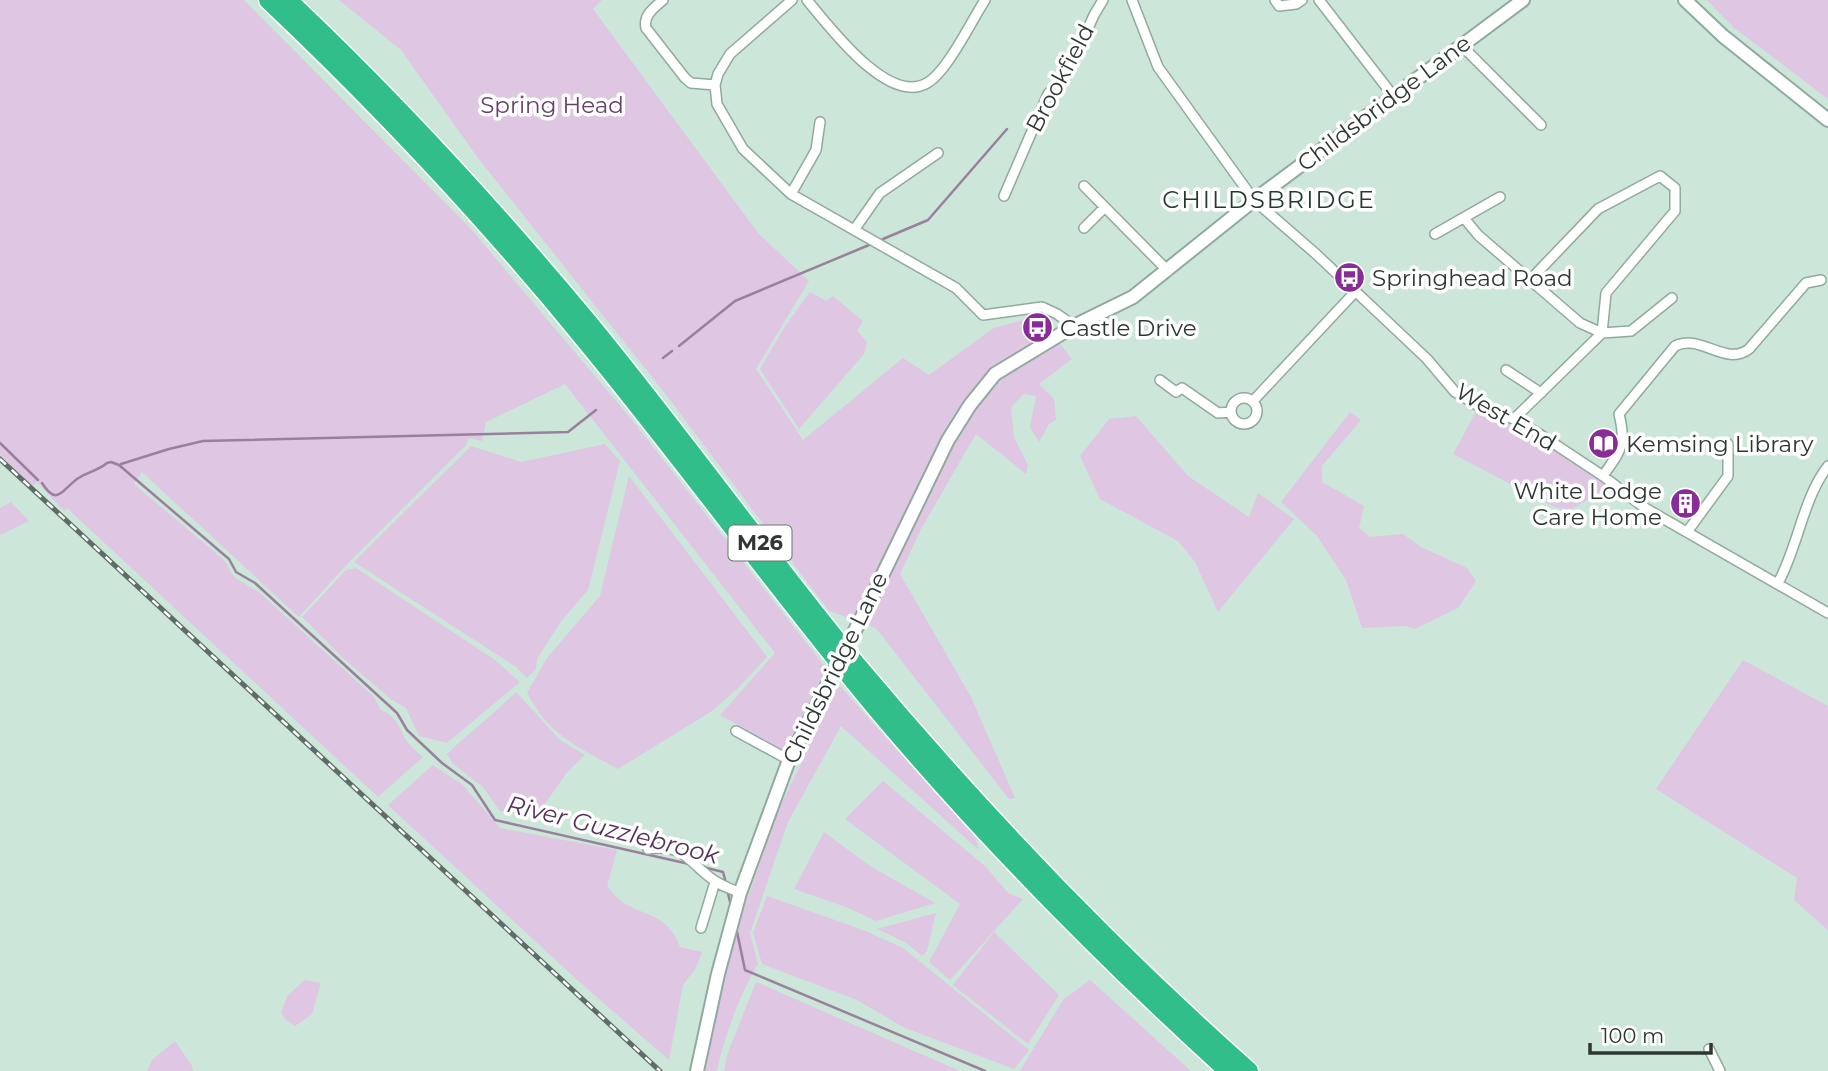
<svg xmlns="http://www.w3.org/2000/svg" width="1828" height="1071" viewBox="0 0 1828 1071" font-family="Montserrat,sans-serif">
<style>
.green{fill:#dfc6e3}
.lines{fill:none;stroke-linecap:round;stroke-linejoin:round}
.stream{stroke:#99819c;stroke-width:2.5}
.street-casing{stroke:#90aa9d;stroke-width:12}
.secondary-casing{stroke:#90aa9d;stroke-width:16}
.highway-casing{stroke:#fff;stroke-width:21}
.street{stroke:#fff;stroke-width:9}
.secondary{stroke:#fff;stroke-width:12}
.highway{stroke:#32be8a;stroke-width:18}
.rail-casing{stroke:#5e6d65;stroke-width:5}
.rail{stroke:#fff;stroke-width:2.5;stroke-dasharray:8;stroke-linecap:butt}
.secondary-bridge-casing{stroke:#90aa9d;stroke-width:16;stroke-linecap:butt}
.secondary-bridge{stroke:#fff;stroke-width:12}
.labels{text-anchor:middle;stroke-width:7;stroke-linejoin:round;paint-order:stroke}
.shield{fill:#fff;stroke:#6d7470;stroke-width:2}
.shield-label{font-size:21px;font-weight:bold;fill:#2e3833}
.street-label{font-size:23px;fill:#2e3833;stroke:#fff}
.park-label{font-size:23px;fill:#65416a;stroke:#fff}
.poi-label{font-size:23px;fill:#2e3833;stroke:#fff;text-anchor:start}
.neighbourhood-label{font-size:24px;letter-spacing:2px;fill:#243a2f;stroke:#fff}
.water-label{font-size:24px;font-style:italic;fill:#54325a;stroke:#fff}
</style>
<rect width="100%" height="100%" fill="#cce6d9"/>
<path class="green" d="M 0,0 L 244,0 L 470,228 L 632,420 L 826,668 L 784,751 L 720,715 L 775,653 L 565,384 L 486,422 L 482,441 L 469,438 L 466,445 L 351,560 L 299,617 L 142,472 L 134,484 L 225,561 L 234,577 L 260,593 L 374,697 L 381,710 C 397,716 398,726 406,740 C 410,746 417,752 423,757 L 378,797 L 67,508 L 64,511 L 37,482 L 33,486 L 0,455 Z
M 339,0 L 602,0 L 593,9 L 758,233 L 809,281 L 756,369 L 803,440 L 903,358 L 929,375 L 994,328 L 1038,316 L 1072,359 L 1039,384 L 1054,399 L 1056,420 L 1049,424 L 1039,442 L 1030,427 L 1036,396 L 1024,394 L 1011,407 L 1014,437 L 1028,465 L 1026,474 L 976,434 L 921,529 L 900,574 L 971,697 L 1015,798 L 1009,799 L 876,628 L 829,611 L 667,396 L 478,158 L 401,50 Z
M 1707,0 L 1828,0 L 1828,99 L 1733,27 Z
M 810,292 L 826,301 L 833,296 L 863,321 L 857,331 L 867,342 L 864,354 L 799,429 L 760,369 L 784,328 Z
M 1350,412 L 1361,420 L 1322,466 L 1322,482 L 1364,506 L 1359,528 L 1370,537 L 1403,534 L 1421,547 L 1467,568 L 1476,581 L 1458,608 L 1415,629 L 1405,626 L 1362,628 L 1346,580 L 1317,536 L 1281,502 Z
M 1476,412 L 1528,431 L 1608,487 L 1572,509 L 1557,508 L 1453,454 Z
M 1136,416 L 1188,476 L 1249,517 L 1258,493 L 1294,519 L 1218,612 L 1195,562 L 1178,541 L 1100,499 L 1080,456 L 1109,419 Z
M 605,444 L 620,461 L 588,590 L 562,620 L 537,659 L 536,669 L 527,678 L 516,667 L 354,562 L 471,446 L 521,462 Z
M 629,476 L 767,657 L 739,687 L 712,711 L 618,769 C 578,747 550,736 527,693 L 547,658 L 600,596 Z
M 11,502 L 29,521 L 0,535 L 0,508 Z
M 356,568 L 495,660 L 520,682 L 447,743 L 419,736 L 406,708 L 392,700 L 343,658 L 302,617 L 346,570 Z
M 1743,660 L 1828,706 L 1828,930 L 1794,900 L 1797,878 L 1656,789 Z
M 839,685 L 975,837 L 979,850 L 841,726 L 788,822 L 750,933 L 758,964 C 740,994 724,1037 717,1071 L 705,1071 L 729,951 L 779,809 Z
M 516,692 L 560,740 L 585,755 L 568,771 L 535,818 L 500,811 L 483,787 L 453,764 L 447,754 C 470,732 494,714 516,692 Z
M 433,765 L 463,785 L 500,828 L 617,850 L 607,886 C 612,892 617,899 624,903 C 650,918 668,915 680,947 L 702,952 L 696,968 L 683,985 L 669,1060 L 575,978 L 388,805 Z
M 883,781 L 986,867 L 1008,893 L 1023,899 L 950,980 L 929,962 L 960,904 L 845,819 Z
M 824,832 L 870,866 L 935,903 L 876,921 L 846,907 L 794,889 Z
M 767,896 L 863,930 L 903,948 L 1029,1050 L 1014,1069 L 905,1028 L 857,1000 L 762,964 L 753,933 Z
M 936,913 L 927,951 L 922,956 L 905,942 L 877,929 Z
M 994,932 L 1059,995 L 1028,1044 L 953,985 Z
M 305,980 L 321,983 L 312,1014 L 295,1026 L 286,1020 L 281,1012 L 288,995 Z
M 1090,980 L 1191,1071 L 1020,1071 L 1063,1000 Z
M 756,982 L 960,1071 L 724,1071 L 727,1055 Z
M 175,1041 L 192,1066 L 193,1071 L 147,1071 L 152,1060 Z"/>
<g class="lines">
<path class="stream" d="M 883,239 L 928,220 L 1007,129
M 679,346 L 735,301 L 869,245
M 663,358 L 672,351
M 0,443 L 38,480
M 121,464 L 169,449 L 203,441 L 568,432 L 596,410
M 42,483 C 57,507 62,490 77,479 C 86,472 98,471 107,463 L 111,462 L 119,465 L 229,559 L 236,572 L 255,583 L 397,713 L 407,730 L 442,763 L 472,785 L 495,820 L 689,864
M 703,867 L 723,872 L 726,883
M 727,889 L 731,906
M 736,927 L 745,970 L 985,1071"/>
<defs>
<path id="street" d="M 663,0 C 654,8 643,15 646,28 L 685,78 L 691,83 L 715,85
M 792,0 L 730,54 L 718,74 L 715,85 L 717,104 L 743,149 L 791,194 L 956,288 L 983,315 L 1042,307 L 1057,314 L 1074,326
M 807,0 C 829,26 888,106 927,83 C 947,72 972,20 985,0
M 1132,0 L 1158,67 L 1254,200 L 1316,254 L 1427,359 L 1455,392 L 1487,411 L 1514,419 L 1541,435 L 1603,476 L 1645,508 L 1828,613
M 1275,0 L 1279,6 L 1296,4 L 1302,0
M 1319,0 L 1394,97
M 1462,46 L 1541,125
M 1084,186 L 1168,271
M 791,194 L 816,150 L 820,122
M 1004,196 L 1048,94 L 1062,79 L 1074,60 L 1094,15 L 1103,0
M 1464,218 L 1478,235 L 1580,323 L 1602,333 L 1514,419
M 1084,228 L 1105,207
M 854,230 L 880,193 L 938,153
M 1435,234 L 1500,197
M 1530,280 L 1598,209 L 1660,176 L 1675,188 L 1675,211 L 1606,293 L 1602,333 L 1631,331 L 1672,298
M 1506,370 L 1541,393
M 1160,380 L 1176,392 L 1182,388 L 1218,413 L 1231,412
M1231 411a13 13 0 1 1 26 0a13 13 0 1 1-26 0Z
M 1253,401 L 1355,292
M 1603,476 C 1620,451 1627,446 1619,414 L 1675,346 C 1700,333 1726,367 1749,349 L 1806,283 L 1821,280
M 1687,532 L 1728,476 L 1728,444
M 1778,583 C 1798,547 1803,498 1828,466
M 736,731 L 789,760
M 648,849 C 686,843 688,863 715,881 C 722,886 732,889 740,893
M 701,928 L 715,882
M 1709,1049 L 1720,1071"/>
<path id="secondary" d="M 1685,0 L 1723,36 L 1828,120
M 864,613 L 948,440 L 970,405 L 995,374 L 1074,326 L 1133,297 L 1254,200 L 1523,0
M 697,1071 L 718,974 L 740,893 L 789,760 L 828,683"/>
<path id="highway" d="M 268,0 C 380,106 486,219 584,339 C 687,464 781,595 885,719 C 991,844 1107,961 1228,1071
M 288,0 C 395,101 495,210 589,323 C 681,435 765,553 857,665 C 978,809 1108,946 1249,1071"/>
</defs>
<use href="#street" class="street-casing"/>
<use href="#secondary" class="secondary-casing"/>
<use href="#highway" class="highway-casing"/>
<use href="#street" class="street"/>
<use href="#secondary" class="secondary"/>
<use href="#highway" class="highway"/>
<defs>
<path id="rail" d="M 0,459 L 660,1071"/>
</defs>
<use href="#rail" class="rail-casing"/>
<use href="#rail" class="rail"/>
<defs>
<path id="secondary-bridge" d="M 828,683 L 864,613"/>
</defs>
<use href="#secondary-bridge" class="secondary-bridge-casing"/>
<use href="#secondary-bridge" class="secondary-bridge"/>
</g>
<defs>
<symbol id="bus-disc" viewBox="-11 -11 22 22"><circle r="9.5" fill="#882c97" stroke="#fff"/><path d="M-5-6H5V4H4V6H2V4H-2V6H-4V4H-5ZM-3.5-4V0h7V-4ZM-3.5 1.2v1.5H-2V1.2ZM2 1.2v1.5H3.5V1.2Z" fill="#fff"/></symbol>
<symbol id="library-disc" viewBox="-11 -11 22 22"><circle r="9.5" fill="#882c97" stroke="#fff"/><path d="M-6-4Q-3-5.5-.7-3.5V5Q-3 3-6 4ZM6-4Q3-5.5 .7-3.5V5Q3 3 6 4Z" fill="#fff"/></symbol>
<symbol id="building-disc" viewBox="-11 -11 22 22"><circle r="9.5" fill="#882c97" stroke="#fff"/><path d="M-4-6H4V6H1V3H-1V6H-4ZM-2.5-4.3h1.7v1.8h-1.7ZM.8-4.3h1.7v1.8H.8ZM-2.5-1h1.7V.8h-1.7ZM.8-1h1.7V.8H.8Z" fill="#fff"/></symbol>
</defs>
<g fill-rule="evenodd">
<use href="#bus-disc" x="1332" y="260" width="35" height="35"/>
<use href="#bus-disc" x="1020" y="310" width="35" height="35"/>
<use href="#library-disc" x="1586" y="426" width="35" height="35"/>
<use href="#building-disc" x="1668" y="486" width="35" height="35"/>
</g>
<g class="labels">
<rect class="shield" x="728.5" y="525.5" width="63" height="35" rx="5"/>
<g class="shield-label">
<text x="760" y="550">M26</text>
</g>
<g class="street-label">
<text transform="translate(1060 78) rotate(-62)" y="8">Brookfield</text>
<text transform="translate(1384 103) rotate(-37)" y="8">Childsbridge Lane</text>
<text transform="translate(1506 417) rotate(30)" y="8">West End</text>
<text transform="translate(835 668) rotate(-64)" y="8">Childsbridge Lane</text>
</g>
<g class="park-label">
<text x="552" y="113">Spring Head</text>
</g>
<g class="poi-label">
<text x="1372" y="286">Springhead Road</text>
<text x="1060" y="336">Castle Drive</text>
<text x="1626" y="452">Kemsing Library</text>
<text x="1662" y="499" text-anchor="end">White Lodge<tspan x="1662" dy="26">Care Home</tspan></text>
</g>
<g class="neighbourhood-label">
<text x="1269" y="208">CHILDSBRIDGE</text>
</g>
<g class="water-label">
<text transform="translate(613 830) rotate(14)" y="8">River Guzzlebrook</text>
</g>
</g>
<path d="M1590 1043v10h121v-10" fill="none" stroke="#2e3833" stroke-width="3.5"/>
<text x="1601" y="1043" font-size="21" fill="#2e3833" stroke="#ffffff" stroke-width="5" paint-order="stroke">100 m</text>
</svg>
